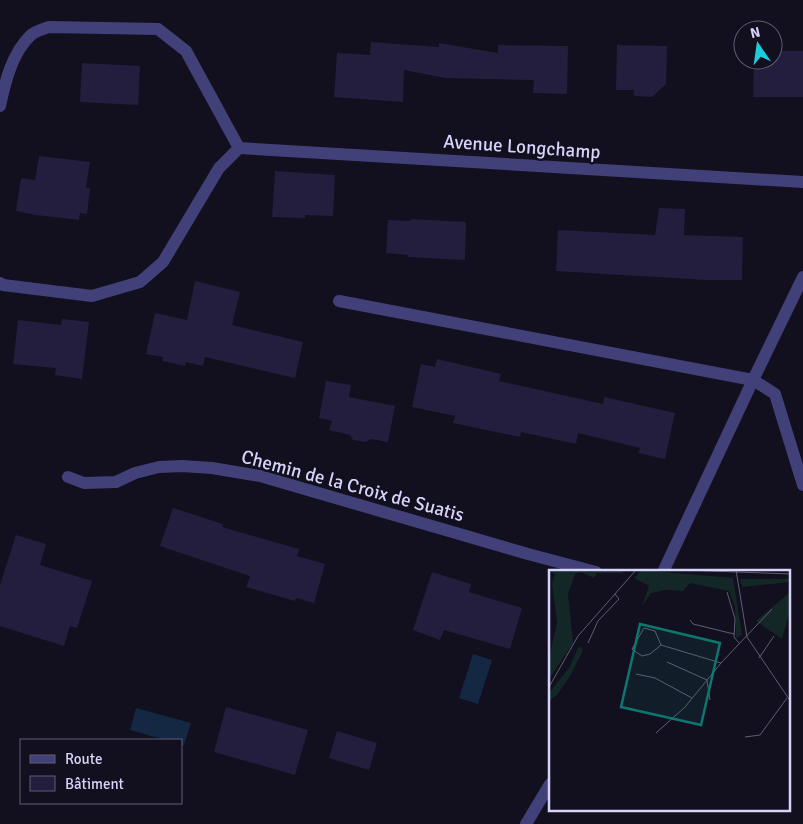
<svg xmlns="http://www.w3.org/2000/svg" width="803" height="824" viewBox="0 0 803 824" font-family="Signika,sans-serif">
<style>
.water{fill:#152843}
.building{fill:#231e3d}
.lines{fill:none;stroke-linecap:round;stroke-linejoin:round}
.lane{stroke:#414078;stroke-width:12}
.street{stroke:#414078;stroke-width:12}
.labels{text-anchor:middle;stroke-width:5;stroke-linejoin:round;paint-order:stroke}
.street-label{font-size:19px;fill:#d6d3f9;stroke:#120f1f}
.inset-road{fill:none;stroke:#605d76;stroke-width:1}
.view{fill:#0f766e;fill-opacity:0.15;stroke:#0f766e;stroke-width:2.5}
.inset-edge{fill:none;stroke:#d6d3f9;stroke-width:2.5}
</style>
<rect width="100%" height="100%" fill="#120f1f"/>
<path class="water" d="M 473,654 L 492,660 L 478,704 L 459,698 Z
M 136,708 L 191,723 L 184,745 L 181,745 L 181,740 L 166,740 L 130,730 Z"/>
<path class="building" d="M 371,42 L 439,47 L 439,43 L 498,53 L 498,45 L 568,46 L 567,94 L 533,93 L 534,80 L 445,78 L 404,70 L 403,102 L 334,97 L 337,53 L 370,55 Z
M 617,45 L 667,46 L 666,84 L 652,97 L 634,96 L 634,90 L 616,90 Z
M 773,51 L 803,51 L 803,97 L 753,97 L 754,60 L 773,60 Z
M 82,63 L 140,66 L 138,105 L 80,102 Z
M 39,156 L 90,162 L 86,187 L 90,188 L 87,214 L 80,213 L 79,220 L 36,215 L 16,211 L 21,178 L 35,180 Z
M 275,171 L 335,175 L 333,216 L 305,215 L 305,218 L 272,217 Z
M 659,208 L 685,209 L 684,235 L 743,237 L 742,280 L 706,280 L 556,271 L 558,230 L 655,235 Z
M 411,219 L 466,222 L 465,260 L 408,257 L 408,255 L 386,253 L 388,220 L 410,221 Z
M 195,281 L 240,292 L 232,325 L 303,342 L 295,378 L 205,357 L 203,366 L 186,362 L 185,366 L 162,361 L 163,357 L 146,354 L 155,313 L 187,320 Z
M 62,319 L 89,322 L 82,379 L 55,375 L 56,368 L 13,364 L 18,320 L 61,325 Z
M 437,359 L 501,374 L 499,381 L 603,404 L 604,397 L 675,413 L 665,459 L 638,453 L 640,448 L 578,433 L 576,444 L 521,432 L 520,437 L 453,423 L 455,416 L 412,407 L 421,364 L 435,367 Z
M 326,381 L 351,385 L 349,397 L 395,406 L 388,442 L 370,439 L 366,442 L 353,440 L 350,435 L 329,430 L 332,421 L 319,418 Z
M 173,508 L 223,524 L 222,527 L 299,549 L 297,556 L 325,564 L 314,603 L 296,598 L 295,601 L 246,587 L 250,576 L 160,546 Z
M 16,535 L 46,544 L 40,565 L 92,581 L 77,628 L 70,626 L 64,646 L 0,626 L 0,585 Z
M 432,572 L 471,584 L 469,592 L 522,608 L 510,649 L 444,630 L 440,640 L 413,630 Z
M 226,707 L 308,730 L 295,775 L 214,752 Z
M 337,731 L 377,743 L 369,770 L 329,758 Z"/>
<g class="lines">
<path class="lane" d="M 753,380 L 775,394 L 803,485"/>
<path class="street" d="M 0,106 C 5,82 12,53 31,35 C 36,31 43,29 49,27 L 158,29 L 186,51 L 239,148
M 0,283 L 3,285 L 92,296 L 140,282 L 163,262 L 219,168 L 239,148 L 803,182
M 339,301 L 753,380
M 68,477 L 84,483 L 116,482 L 135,473 L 159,467 L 182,466 L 212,468 L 260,476 L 528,554 L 596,572
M 663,572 L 753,380 L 803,277
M 526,824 L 550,784"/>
</g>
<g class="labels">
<g class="street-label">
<text transform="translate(522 146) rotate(4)" y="7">Avenue Longchamp</text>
<text transform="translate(353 485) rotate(15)" y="7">Chemin de la Croix de Suatis</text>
</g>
</g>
<g transform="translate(549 570)">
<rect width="241" height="241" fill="#120f1f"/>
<path d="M 1,0 L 75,0 L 73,3 L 48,3 L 45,8 L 32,2 L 26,4 L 19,24 L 24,73 L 0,109 L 0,88 L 8,53 L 3,13 L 6,5 ZM 92,0 L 184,8 L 193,65 L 187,68 L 186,37 L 180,21 L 141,13 L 134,21 L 117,20 L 102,23 L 93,36 L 100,16 L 85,8 ZM 191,9 L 241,9 L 241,12 L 193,17 ZM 241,22 L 241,41 L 233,69 L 207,51 ZM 30,76 L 34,80 L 21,106 L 8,125 L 0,131 L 0,123 L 20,98 Z" fill="#132826"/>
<path class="inset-road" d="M 134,0 L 242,4M 187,0 L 198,67 L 242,132M 178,22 L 186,49 L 185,67 L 190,73M 141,50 L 144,54 L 185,64M 95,58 L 106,61 L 112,75 L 101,84 L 93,86 L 83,79 ZM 39,73 L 49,51 L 70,29 L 66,24M 112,75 L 172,93M 210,88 L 225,66M 118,92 L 158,110 L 161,130M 87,104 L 106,108 L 143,128M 0,117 L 29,66 L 87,0M 107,163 L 136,137 L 172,93 L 223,39M 196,167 L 211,165 L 238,128"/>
<path class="view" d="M 91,54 L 171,73 L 152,155 L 72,137 Z"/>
<rect width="241" height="241" class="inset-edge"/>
</g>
<rect x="20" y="739" width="162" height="65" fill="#120f1f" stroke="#605d76"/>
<rect x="30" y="755" width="25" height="8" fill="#414078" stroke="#605d76"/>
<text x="65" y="764" font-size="15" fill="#d6d3f9">Route</text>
<rect x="30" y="776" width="25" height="15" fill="#231e3d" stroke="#605d76"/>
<text x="65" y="789" font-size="15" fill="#d6d3f9">Bâtiment</text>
<g transform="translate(758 45) rotate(347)"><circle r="24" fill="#120f1f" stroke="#605d76"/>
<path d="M0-4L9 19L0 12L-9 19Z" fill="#1dccdb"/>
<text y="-8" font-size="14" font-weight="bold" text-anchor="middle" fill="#d6d3f9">N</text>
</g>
</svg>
